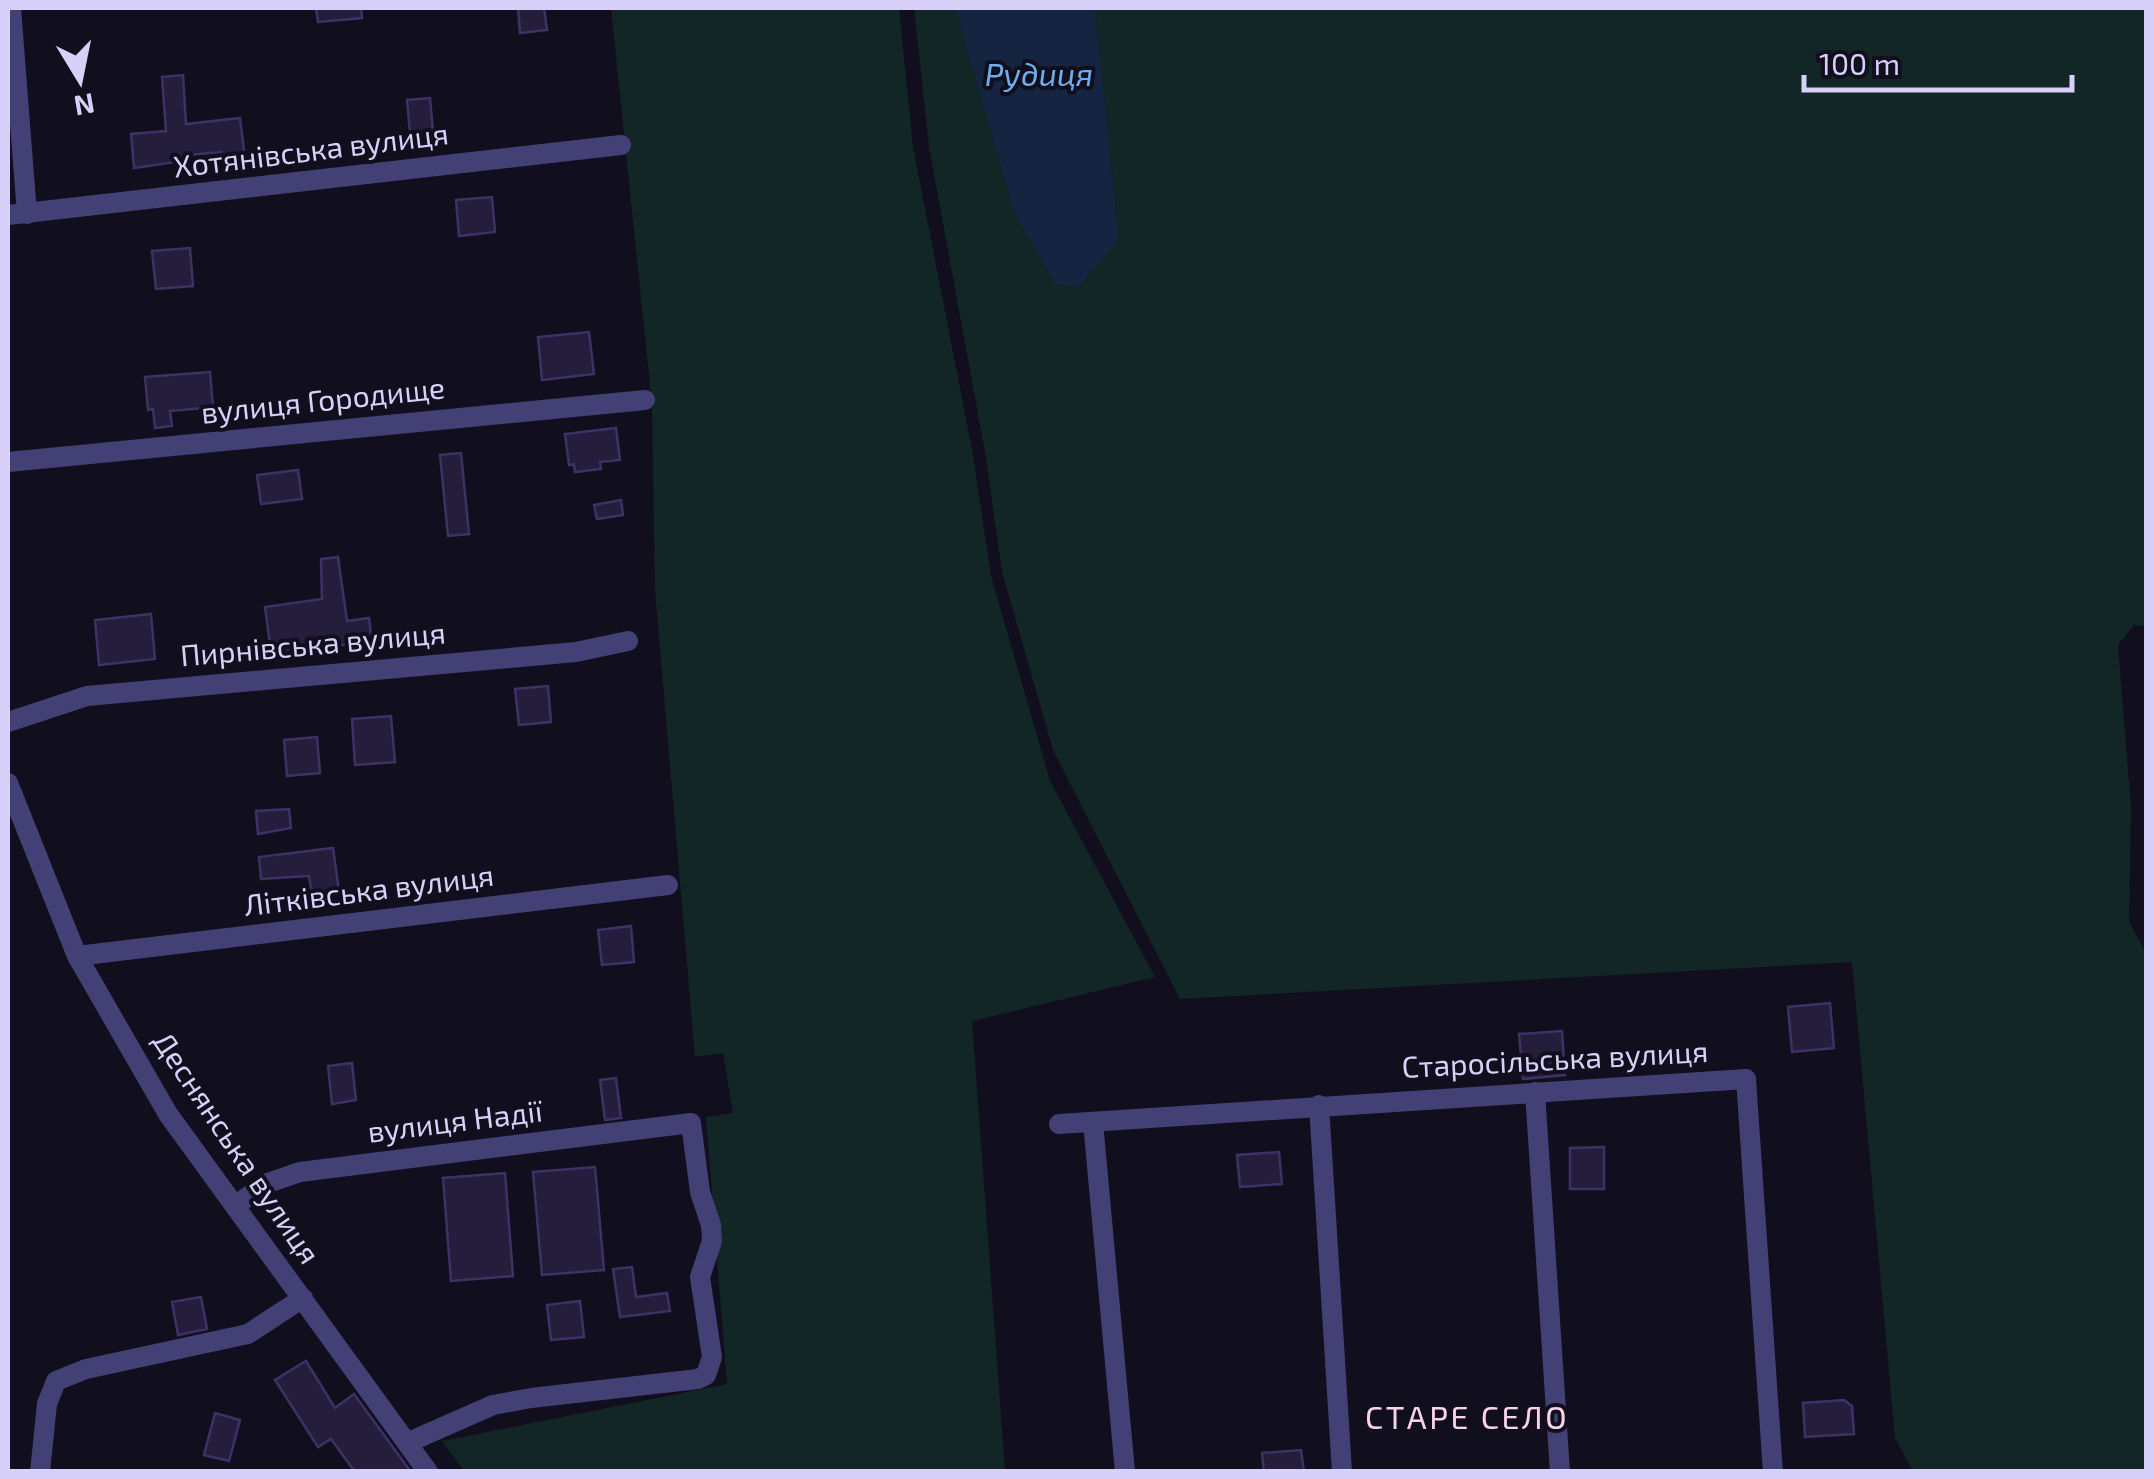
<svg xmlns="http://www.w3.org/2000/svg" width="2154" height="1479" viewBox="0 0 2154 1479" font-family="'Exo 2',sans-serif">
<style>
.green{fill:#132626}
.water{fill:#152541}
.building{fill:#241d3c;stroke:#3d3265;stroke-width:2.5}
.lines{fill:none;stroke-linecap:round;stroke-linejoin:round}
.minor{stroke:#434076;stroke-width:20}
.labels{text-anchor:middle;stroke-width:8;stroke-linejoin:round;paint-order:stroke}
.street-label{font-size:30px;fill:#d7d1f9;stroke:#110f1d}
.water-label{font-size:32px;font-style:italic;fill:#6dadeb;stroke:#110f1d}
.neighbourhood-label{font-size:32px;letter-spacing:2.5px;fill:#f9d3ea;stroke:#110f1d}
</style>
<rect width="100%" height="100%" fill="#110f1d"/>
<path class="green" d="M 611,8 L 899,8 L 913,147 L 973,455 L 991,576 L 1050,781 L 1155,977 L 972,1021 L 1005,1471 L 464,1471 L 442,1441 L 727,1384 L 706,1117 L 733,1113 L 723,1053 L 695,1057 L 655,590 L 652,404 Z
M 914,8 L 955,8 L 1014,213 L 1119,239 L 1095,8 L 2146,8 L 2146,626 L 2134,625 L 2118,645 L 2131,808 L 2129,921 L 2146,954 L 2146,1471 L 1913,1471 L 1895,1438 L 1852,962 L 1180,999 L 1053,750 L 1002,572 L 985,452 L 929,147 Z"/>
<path class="water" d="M 955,8 L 1095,8 L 1119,239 L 1079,287 L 1056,284 L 1014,213 Z"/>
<path class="building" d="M 316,8 L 361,8 L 362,18 L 318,22 Z
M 518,8 L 544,8 L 547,30 L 520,33 Z
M 183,75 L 186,124 L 240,118 L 245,158 L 222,160 L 221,152 L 189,155 L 189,160 L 134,168 L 131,134 L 166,131 L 162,77 Z
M 430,98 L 433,131 L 410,133 L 407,100 Z
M 492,197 L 495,232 L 459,236 L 456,200 Z
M 190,248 L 193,286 L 156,289 L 152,251 Z
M 589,332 L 594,374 L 542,380 L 538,337 Z
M 210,372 L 213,407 L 170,411 L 172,426 L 155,428 L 153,409 L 148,410 L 145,377 Z
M 616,428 L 620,460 L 600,462 L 601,469 L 575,472 L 574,464 L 569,465 L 565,434 Z
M 461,453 L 469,534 L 448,536 L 440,455 Z
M 298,470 L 302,499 L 261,504 L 257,475 Z
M 621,500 L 623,515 L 597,519 L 594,505 Z
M 338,557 L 347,621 L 369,618 L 372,642 L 312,648 L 313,655 L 272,660 L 265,607 L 322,599 L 321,559 Z
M 151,614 L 155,659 L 99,665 L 95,620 Z
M 548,686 L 551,722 L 519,725 L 515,689 Z
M 391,716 L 395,762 L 355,765 L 352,719 Z
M 317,737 L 320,773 L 287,776 L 284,740 Z
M 289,809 L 291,828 L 258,834 L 256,811 Z
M 333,848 L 339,891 L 312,895 L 309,876 L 261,879 L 259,857 Z
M 631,926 L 634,962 L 602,965 L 598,930 Z
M 1830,1003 L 1834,1048 L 1792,1052 L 1788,1007 Z
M 1562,1031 L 1565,1075 L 1523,1079 L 1519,1034 Z
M 352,1063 L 356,1100 L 332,1104 L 328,1066 Z
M 616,1078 L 621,1118 L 605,1120 L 600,1080 Z
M 1604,1147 L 1604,1189 L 1570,1189 L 1570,1148 Z
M 1279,1152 L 1282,1184 L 1240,1187 L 1237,1155 Z
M 595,1167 L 604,1270 L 542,1275 L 533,1172 Z
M 505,1173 L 513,1276 L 451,1281 L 443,1178 Z
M 632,1267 L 636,1297 L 667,1293 L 670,1311 L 620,1317 L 613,1269 Z
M 201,1297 L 207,1329 L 178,1335 L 172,1302 Z
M 580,1301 L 584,1337 L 551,1340 L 547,1305 Z
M 306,1361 L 335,1408 L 354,1394 L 411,1472 L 355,1472 L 331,1439 L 318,1447 L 275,1380 Z
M 1844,1400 L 1852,1406 L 1854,1434 L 1805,1437 L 1803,1403 Z
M 215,1413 L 240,1420 L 229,1461 L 204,1455 Z
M 1301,1450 L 1304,1472 L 1264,1472 L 1262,1453 Z"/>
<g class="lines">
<path class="minor" d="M 11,8 L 27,214
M 8,215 L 621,145
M 8,462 L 645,400
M 8,722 L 87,696 L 576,652 L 628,641
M 8,783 L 77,956 L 168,1114 L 428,1472
M 77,956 L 668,885
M 1535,1092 L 1560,1472
M 1319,1105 L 1342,1472
M 1093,1122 L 1125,1472
M 1059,1124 L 1746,1079 L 1773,1472
M 235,1206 L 265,1184 L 300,1172 L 691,1123 L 700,1192 L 711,1225 L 712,1241 L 700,1277 L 712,1357 L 706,1375 L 698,1379 L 531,1398 L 493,1405 L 409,1442
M 40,1472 L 47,1404 L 56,1381 L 86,1369 L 248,1334 L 303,1298"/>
</g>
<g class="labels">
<g class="street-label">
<text transform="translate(311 151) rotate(-7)" y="10">Хотянівська вулиця</text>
<text transform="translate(323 401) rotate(-6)" y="10">вулиця Городище</text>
<text transform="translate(313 645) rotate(-5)" y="10">Пирнівська вулиця</text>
<text transform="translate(369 891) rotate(-7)" y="10">Літківська вулиця</text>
<text transform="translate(1555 1060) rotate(-3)" y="10">Старосільська вулиця</text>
<text transform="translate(455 1122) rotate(-7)" y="10">вулиця Надії</text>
<text transform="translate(236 1148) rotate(56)" y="10">Деснянська вулиця</text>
</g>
<g class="water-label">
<text x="1039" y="86">Рудиця</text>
</g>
<g class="neighbourhood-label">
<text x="1467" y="1429">СТАРЕ СЕЛО</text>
</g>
</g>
<rect width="2154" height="1479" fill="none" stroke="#d7d1f9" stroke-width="20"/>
<g transform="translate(80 80) rotate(170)" stroke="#110f1d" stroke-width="8" paint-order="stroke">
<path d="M0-8L18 38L0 25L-18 38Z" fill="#d7d1f9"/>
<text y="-15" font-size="28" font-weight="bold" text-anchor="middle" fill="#d7d1f9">N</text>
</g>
<path d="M1804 75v15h268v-15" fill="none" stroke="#d7d1f9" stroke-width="5"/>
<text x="1819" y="75" font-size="30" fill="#d7d1f9" stroke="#110f1d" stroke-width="8" paint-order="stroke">100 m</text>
</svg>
